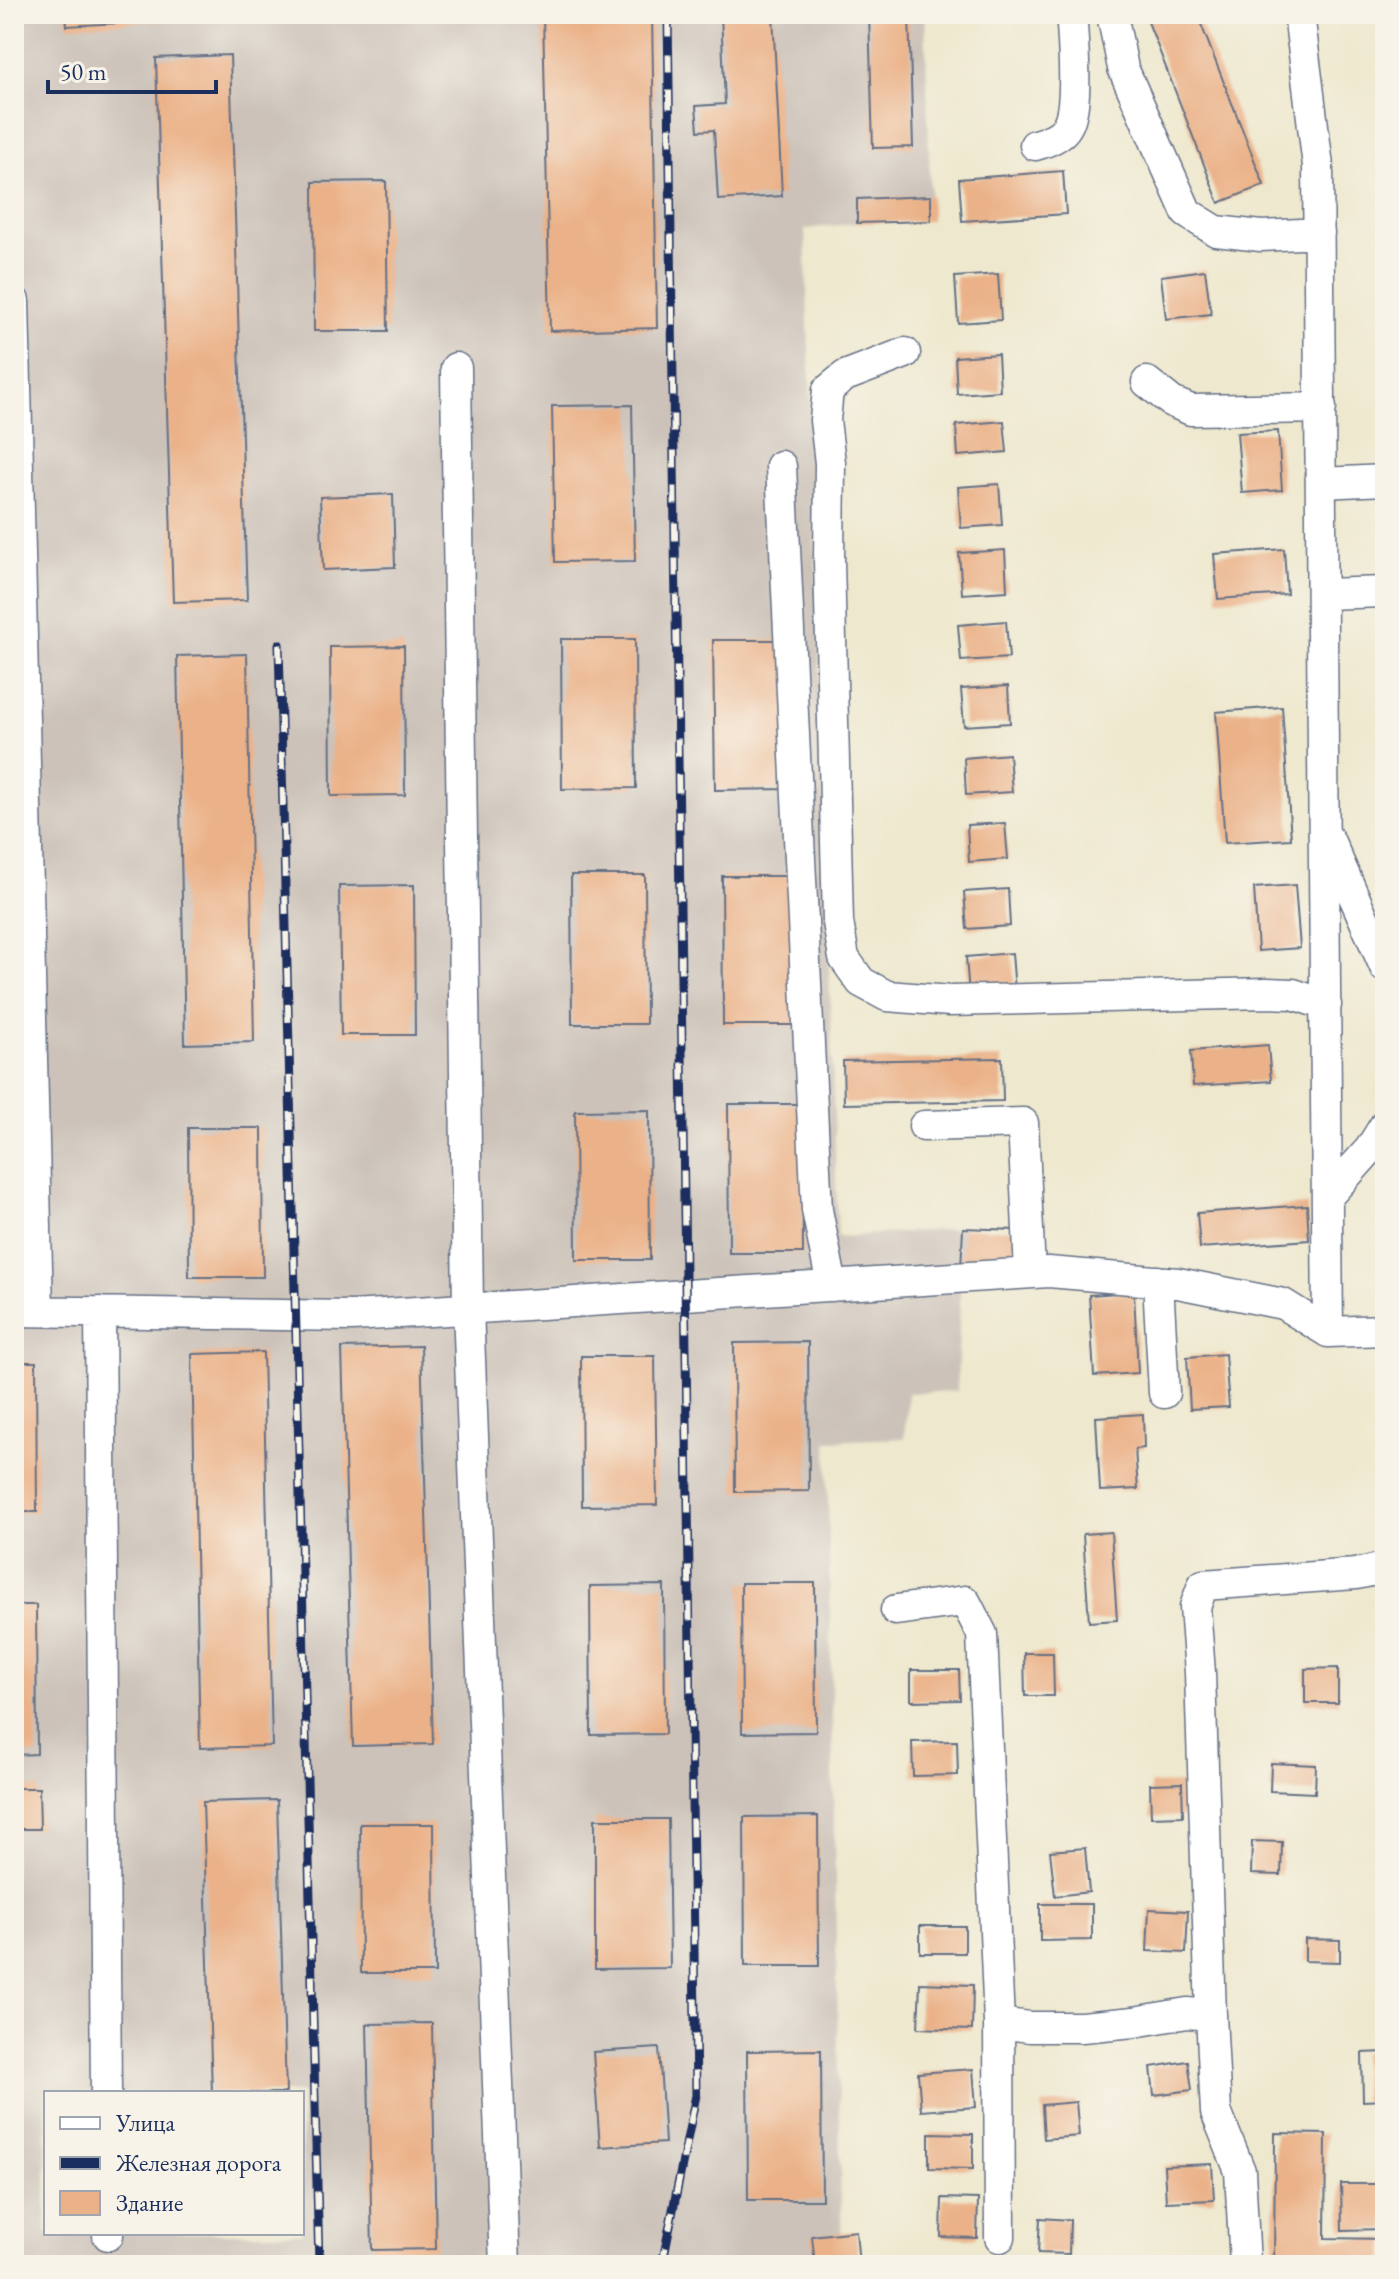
<svg xmlns="http://www.w3.org/2000/svg" width="1399" height="2279" viewBox="0 0 1399 2279" font-family="'EB Garamond',serif">
<style>
.industrial{fill:#ccc2b9;fill-rule:evenodd}
.building{fill:#ebb289}
.lines{fill:none;stroke-linecap:round;stroke-linejoin:round}
.minor-casing{stroke:#657085;stroke-width:33}
.minor{stroke:#fff;stroke-width:30}
.rail-casing{stroke:#1b2f5e;stroke-width:9}
.rail{stroke:#f7f3e8;stroke-width:6;stroke-dasharray:18;stroke-linecap:butt}
</style>
<rect width="100%" height="100%" fill="#f7f3e8"/>
<filter id="ink" filterUnits="userSpaceOnUse"><feTurbulence type="fractalNoise" baseFrequency=".0125" numOctaves="2"/><feDisplacementMap in="SourceGraphic" scale="16" xChannelSelector="R" yChannelSelector="G"/><feConvolveMatrix kernelMatrix="1 2 1 2 8 2 1 2 1" color-interpolation-filters="sRGB"/></filter>
<filter id="wash" filterUnits="userSpaceOnUse"><feTurbulence type="fractalNoise" baseFrequency=".006" numOctaves="4" result="noise"/><feDisplacementMap in="SourceGraphic" scale="32" xChannelSelector="R" yChannelSelector="G"/><feGaussianBlur stdDeviation="1.8" result="paint"/><feColorMatrix in="noise" values="0 0 0 0 0 0 0 0 0 0 0 0 0 0 0 0 0 1.4 0 .05"/><feComposite in="paint" operator="in"/></filter>
<g filter="url(#wash)">
<rect width="100%" height="100%" fill="#eee8ce"/>
<path class="industrial" d="M 14,14 L 925,14 L 931,221 L 857,223 L 805,229 L 838,1237 L 963,1228 L 1016,1230 L 961,1269 L 957,1391 L 908,1393 L 904,1438 L 827,1441 L 842,2263 L 887,2265 L 14,2265 ZM 46,2093 L 302,2093 L 302,2233 L 46,2233 Z"/>
<g id="blocks">
<path class="building" d="M 66,14 L 189,14 L 190,19 L 67,26 Z
M 543,14 L 652,14 L 657,328 L 550,331 Z
M 721,14 L 773,14 L 782,196 L 718,200 L 714,130 L 698,131 L 696,106 L 725,104 Z
M 869,14 L 909,14 L 913,147 L 873,148 Z
M 1145,14 L 1197,14 L 1264,185 L 1219,203 Z
M 230,55 L 247,600 L 173,602 L 156,58 Z
M 1063,171 L 1066,214 L 962,221 L 959,179 Z
M 386,181 L 388,331 L 314,331 L 313,182 Z
M 931,196 L 931,221 L 857,223 L 857,199 Z
M 1205,270 L 1211,314 L 1166,319 L 1161,276 Z
M 998,274 L 1001,320 L 958,323 L 955,277 Z
M 998,354 L 1000,391 L 957,394 L 955,357 Z
M 632,405 L 635,561 L 555,562 L 552,406 Z
M 1004,421 L 1007,452 L 958,456 L 956,425 Z
M 1278,431 L 1282,490 L 1242,493 L 1237,433 Z
M 999,484 L 1002,525 L 961,528 L 958,487 Z
M 393,494 L 395,567 L 323,570 L 320,497 Z
M 1284,549 L 1287,594 L 1218,599 L 1214,554 Z
M 1005,550 L 1007,591 L 962,594 L 959,553 Z
M 1006,621 L 1009,658 L 961,661 L 958,625 Z
M 561,639 L 635,639 L 636,788 L 562,789 Z
M 713,640 L 788,640 L 789,789 L 715,790 Z
M 404,646 L 405,795 L 331,796 L 330,647 Z
M 247,654 L 254,1042 L 185,1044 L 177,656 Z
M 1008,686 L 1010,723 L 964,726 L 961,689 Z
M 1282,707 L 1291,839 L 1225,843 L 1216,712 Z
M 1009,754 L 1012,792 L 966,795 L 964,758 Z
M 1005,823 L 1008,859 L 969,862 L 967,825 Z
M 571,875 L 645,875 L 646,1024 L 572,1024 Z
M 722,876 L 796,876 L 797,1025 L 723,1025 Z
M 414,885 L 415,1035 L 341,1035 L 339,886 Z
M 1295,885 L 1300,948 L 1258,951 L 1254,888 Z
M 1008,889 L 1010,926 L 967,929 L 964,892 Z
M 1012,953 L 1015,991 L 969,994 L 966,957 Z
M 1268,1045 L 1271,1081 L 1193,1086 L 1191,1051 Z
M 1002,1058 L 1003,1101 L 844,1104 L 843,1061 Z
M 728,1104 L 802,1104 L 803,1253 L 729,1253 Z
M 649,1110 L 650,1260 L 576,1260 L 575,1111 Z
M 188,1128 L 262,1128 L 263,1277 L 189,1277 Z
M 1307,1205 L 1309,1240 L 1200,1248 L 1197,1213 Z
M 963,1228 L 1016,1230 L 1015,1271 L 961,1269 Z
M 1134,1292 L 1138,1373 L 1094,1376 L 1089,1295 Z
M 808,1342 L 809,1491 L 735,1492 L 734,1343 Z
M 421,1346 L 433,1744 L 353,1746 L 342,1348 Z
M 263,1352 L 272,1746 L 200,1748 L 192,1354 Z
M 1225,1354 L 1229,1407 L 1190,1409 L 1187,1357 Z
M 581,1356 L 655,1356 L 657,1505 L 582,1506 Z
M 14,1362 L 36,1362 L 37,1512 L 14,1512 Z
M 1143,1414 L 1144,1448 L 1135,1449 L 1138,1489 L 1100,1491 L 1096,1417 Z
M 1111,1532 L 1117,1620 L 1089,1622 L 1083,1534 Z
M 741,1583 L 815,1583 L 816,1732 L 742,1733 Z
M 664,1585 L 665,1734 L 591,1735 L 590,1586 Z
M 14,1605 L 36,1605 L 37,1754 L 14,1755 Z
M 1024,1653 L 1053,1653 L 1054,1696 L 1025,1696 Z
M 1338,1668 L 1338,1703 L 1305,1703 L 1305,1669 Z
M 911,1670 L 959,1670 L 960,1700 L 911,1701 Z
M 957,1741 L 958,1775 L 913,1776 L 912,1742 Z
M 1271,1763 L 1316,1765 L 1315,1793 L 1270,1791 Z
M 1182,1783 L 1183,1816 L 1151,1817 L 1150,1784 Z
M 14,1788 L 39,1788 L 40,1829 L 14,1829 Z
M 277,1800 L 286,2093 L 212,2093 L 203,1802 Z
M 818,1816 L 819,1966 L 745,1966 L 744,1817 Z
M 595,1819 L 668,1819 L 670,1968 L 595,1969 Z
M 360,1824 L 434,1824 L 435,1973 L 361,1973 Z
M 1252,1841 L 1282,1842 L 1281,1875 L 1251,1874 Z
M 1085,1848 L 1089,1892 L 1055,1896 L 1050,1851 Z
M 1040,1904 L 1092,1904 L 1092,1940 L 1040,1941 Z
M 1149,1909 L 1188,1911 L 1186,1953 L 1147,1951 Z
M 920,1926 L 965,1926 L 965,1953 L 920,1953 Z
M 1305,1939 L 1340,1940 L 1340,1962 L 1305,1961 Z
M 920,1983 L 973,1985 L 972,2030 L 918,2028 Z
M 432,2023 L 436,2249 L 372,2250 L 367,2024 Z
M 659,2048 L 665,2143 L 600,2147 L 593,2052 Z
M 821,2050 L 822,2200 L 748,2200 L 747,2051 Z
M 1385,2052 L 1385,2100 L 1363,2101 L 1362,2053 Z
M 1188,2061 L 1192,2090 L 1154,2095 L 1151,2067 Z
M 973,2069 L 976,2107 L 921,2111 L 918,2073 Z
M 1076,2102 L 1079,2136 L 1044,2139 L 1042,2105 Z
M 929,2133 L 973,2134 L 973,2169 L 929,2168 Z
M 1275,2133 L 1326,2134 L 1325,2238 L 1385,2239 L 1385,2265 L 1274,2265 Z
M 1212,2164 L 1214,2200 L 1166,2202 L 1164,2166 Z
M 1341,2184 L 1385,2184 L 1385,2229 L 1342,2230 Z
M 942,2198 L 978,2199 L 977,2238 L 941,2237 Z
M 1040,2218 L 1070,2220 L 1069,2254 L 1038,2253 Z
M 856,2231 L 859,2265 L 815,2265 L 812,2236 Z"/>
</g>
</g>
<g filter="url(#ink)">
<use href="#blocks" fill-opacity="0" stroke="#657085" stroke-width="2"/>
<g class="lines">
<defs>
<path id="minor" d="M 1112,14 L 1123,68 L 1187,213 L 1216,231 L 1261,236 L 1319,233
M 1299,14 L 1318,166 L 1328,1332
M 1035,145 C 1046,142 1061,137 1067,126 C 1079,106 1073,48 1072,23 L 1069,14
M 14,301 L 38,1311
M 905,353 L 845,376 L 828,390 L 825,420 L 830,463 L 829,560 L 838,922 L 844,958 L 861,982 L 887,996 L 950,1001 L 1267,993 L 1293,994 L 1326,1005
M 456,368 L 468,1308 L 505,2265
M 1147,382 L 1172,402 L 1191,410 L 1321,408
M 781,466 L 817,1210 L 832,1286
M 1322,483 L 1385,480
M 1323,594 L 1385,592
M 1329,840 L 1385,967
M 924,1126 L 1023,1123 L 1030,1273
M 1327,1197 L 1370,1149 L 1385,1125
M 1158,1281 L 1164,1393
M 14,1311 L 352,1316 L 1049,1272 L 1178,1283 L 1283,1304 L 1328,1332 L 1385,1330
M 100,1312 L 106,2093
M 896,1610 L 965,1601 L 982,1634 L 999,2023
M 1211,2015 L 1200,1673 L 1195,1607 L 1203,1585 L 1356,1574 L 1385,1568
M 108,2233 L 108,2235
M 1000,2237 L 999,2023 L 1030,2027 L 1082,2027 L 1134,2022 L 1187,2013 L 1211,2015 L 1216,2112 L 1240,2171 L 1245,2265"/>
</defs>
<use href="#minor" class="minor-casing"/>
<use href="#minor" class="minor"/>
<defs>
<path id="rail" d="M 279,644 L 319,2265
M 662,2265 L 696,2095 L 668,14"/>
</defs>
<use href="#rail" class="rail-casing"/>
<use href="#rail" class="rail"/>
</g>
</g>
<rect width="1399" height="2279" fill="none" stroke="#f7f3e8" stroke-width="48"/>
<rect x="44" y="2091" width="260" height="144" fill="#f7f3e8" stroke="#9fa5b1" stroke-width="2"/>
<rect x="60" y="2117" width="40" height="12" fill="#ffffff" stroke="#9fa5b1" stroke-width="2"/>
<text x="116" y="2131" font-size="24" fill="#1b2f5e">Улица</text>
<rect x="60" y="2157" width="40" height="12" fill="#1b2f5e" stroke="#9fa5b1" stroke-width="2"/>
<text x="116" y="2171" font-size="24" fill="#1b2f5e">Железная дорога</text>
<rect x="60" y="2191" width="40" height="24" fill="#ebb289" stroke="#9fa5b1" stroke-width="2"/>
<text x="116" y="2211" font-size="24" fill="#1b2f5e">Здание</text>
<path d="M48 80v12h168v-12" fill="none" stroke="#1b2f5e" stroke-width="4"/>
<text x="60" y="80" font-size="24" fill="#1b2f5e" stroke="#f7f3e8" stroke-width="6" paint-order="stroke">50 m</text>
</svg>
